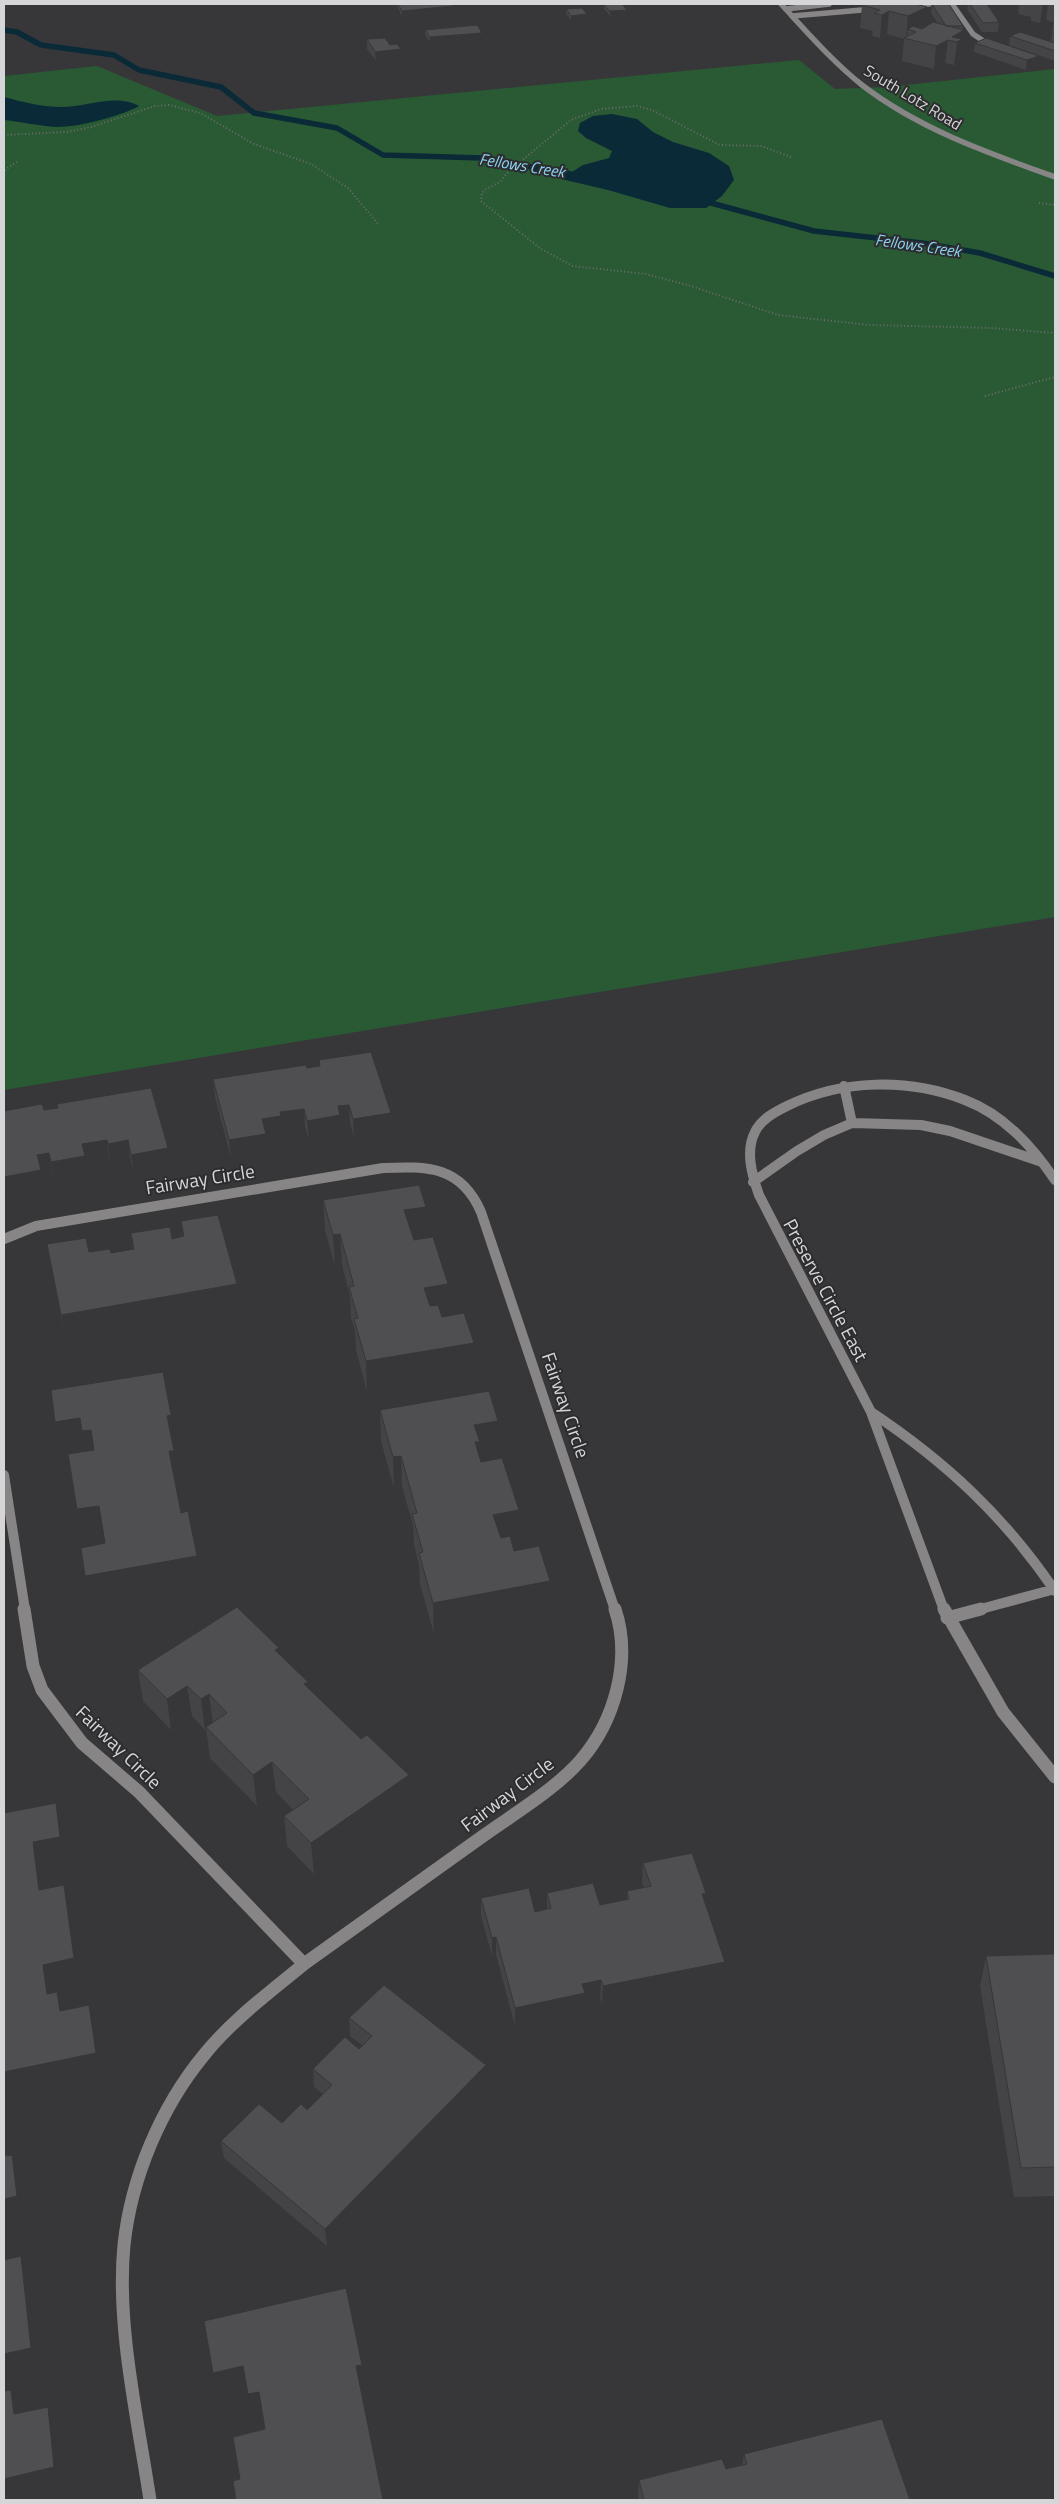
<svg xmlns="http://www.w3.org/2000/svg" width="1059" height="2504" viewBox="0 0 1059 2504" font-family="'Titillium Web',sans-serif">
<style>
.green{fill:#295a34}
.water{fill:#0a2a38}
.lines{fill:none;stroke-linecap:round;stroke-linejoin:round}
.stream{stroke:#0a2a38;stroke-width:5.5}
.path{stroke:#6c6c6e;stroke-width:2;stroke-dasharray:1 2.5;stroke-linecap:butt}
.service{stroke:#878585;stroke-width:5.5}
.minor-far2{stroke:#878585;stroke-width:5.5}
.minor-far1{stroke:#878585;stroke-width:10}
.minor{stroke:#878585;stroke-width:13}
.tertiary{stroke:#878585;stroke-width:5.5}
.wall{fill:#444447}
.shaded-wall{fill:#373739}
.building{fill:#4f4f52;stroke:#373739}
.labels{text-anchor:middle;stroke-width:4;stroke-linejoin:round;paint-order:stroke}
.far-street-label{font-size:16px;fill:#d6d6d8;stroke:#2d2d30}
.far-water-label{font-size:16px;font-style:italic;fill:#8cd3f4;stroke:#2d2d30}
.street-label{font-size:19px;fill:#d6d6d8;stroke:#2d2d30}
</style>
<rect width="100%" height="100%" fill="#37373a"/>
<path class="green" d="M 799,60 L 835,89 L 887,87 L 1055,69 L 1055,917 L 4,1090 L 4,76 L 97,66 L 217,116 Z"/>
<path class="water" d="M 4,97 C 22,102 43,107 62,107 C 87,107 116,93 139,106 C 121,116 79,127 57,127 C 40,126 21,122 4,120 Z
M 612,114 L 637,119 L 653,132 L 673,142 L 709,153 L 729,166 L 734,180 L 722,196 L 706,208 L 670,208 L 608,190 L 561,179 L 583,165 L 609,158 L 612,151 L 586,138 L 578,131 L 580,123 L 593,116 Z"/>
<g class="lines">
<path class="stream" d="M 4,30 L 17,32 L 41,45 L 114,55 L 139,70 L 221,87 L 254,113 L 337,128 L 383,155 L 482,158 L 582,176
M 700,200 L 814,231 L 922,243 L 980,253 L 1055,276"/>
<path class="path" d="M 4,135 L 67,132 L 91,127 L 155,106 L 169,105 L 200,113 L 254,144 L 311,164 L 348,188 L 379,225
M 791,157 L 761,146 L 720,145 L 652,110 L 637,106 L 601,109 L 571,120 L 509,171 L 500,182 L 486,189 L 482,193 L 481,201 L 541,249 L 573,266 L 646,274 L 691,286 L 778,315 L 869,325 L 991,328 L 1055,333
M 4,174 L 6,169 L 17,162
M 1039,203 L 1055,205
M 985,396 L 1055,377"/>
<path class="service" d="M 952,4 L 973,34 L 991,46"/>
<path class="minor-far2" d="M 905,6 L 929,4
M 786,9 L 829,4
M 792,16 L 874,9"/>
<path class="minor-far1" d="M 844,1086 L 852,1123
M 753,1182 L 797,1151 L 824,1135 L 852,1123 L 921,1125 L 950,1131 L 1039,1161
M 4,1239 L 36,1226 L 383,1168 C 428,1166 461,1166 481,1212 L 615,1610
M 871,1412 C 946,1462 1004,1516 1055,1591
M 4,1475 L 25,1610
M 944,1610 L 871,1412 L 759,1195 C 752,1175 745,1151 755,1132 C 761,1119 775,1112 787,1106 C 842,1079 909,1078 965,1100 C 1004,1115 1032,1146 1055,1180
M 977,1610 L 1055,1589"/>
<path class="minor" d="M 24,1609 L 33,1666 L 42,1690 L 82,1743 L 139,1792 L 304,1964 C 364,1921 424,1878 483,1836 C 515,1813 553,1791 580,1761 C 615,1721 632,1660 615,1609
M 944,1609 L 1003,1712 L 1055,1777
M 947,1618 L 981,1609
M 150,2500 C 138,2420 116,2325 124,2245 C 131,2178 161,2107 204,2055 C 232,2020 269,1993 304,1964"/>
<path class="tertiary" d="M 781,4 C 807,32 832,61 862,85 C 919,129 988,153 1055,177"/>
</g>
<path class="wall" d="M 397,4 L 451,4 L 453,6 L 453,11 L 402,16 L 397,6 Z
M 932,4 L 963,26 L 963,30 L 964,30 L 962,53 L 960,54 L 959,62 L 954,65 L 945,63 L 934,69 L 902,61 L 904,39 L 887,34 L 880,38 L 872,36 L 873,31 L 860,28 L 862,5 L 927,7 L 925,27 L 938,24 L 931,13 Z
M 968,4 L 987,4 L 999,22 L 998,32 L 982,32 L 967,9 Z
M 1019,4 L 1055,4 L 1055,23 L 1046,20 L 1040,23 L 1031,21 L 1031,17 L 1018,14 Z
M 604,5 L 627,10 L 627,14 L 610,16 L 604,9 Z
M 566,9 L 587,19 L 571,20 L 566,14 Z
M 1055,23 L 1055,61 L 1009,45 L 1010,36 L 1051,42 L 1053,25 Z
M 425,30 L 482,33 L 482,37 L 430,42 L 425,35 Z
M 986,38 L 1037,65 L 1026,70 L 974,52 L 975,43 Z
M 367,39 L 390,45 L 401,59 L 376,61 L 367,49 Z
M 319,1060 L 391,1113 L 392,1131 L 354,1137 L 350,1123 L 341,1124 L 342,1134 L 309,1139 L 305,1127 L 282,1130 L 283,1134 L 266,1137 L 267,1152 L 231,1158 L 215,1097 L 213,1079 L 319,1066 Z
M 57,1104 L 170,1166 L 134,1173 L 130,1158 L 110,1162 L 109,1158 L 86,1162 L 88,1174 L 54,1181 L 52,1171 L 41,1173 L 44,1188 L 5,1195 L 4,1190 L 4,1111 L 44,1110 L 57,1108 Z
M 323,1200 L 426,1207 L 427,1237 L 414,1240 L 449,1315 L 441,1316 L 475,1374 L 367,1392 L 356,1350 L 355,1330 L 351,1318 L 350,1296 L 342,1265 L 335,1266 L 325,1231 Z
M 181,1221 L 237,1284 L 239,1303 L 64,1334 L 47,1244 L 89,1252 L 111,1253 L 133,1249 L 131,1233 L 172,1239 L 183,1237 Z
M 380,1410 L 498,1421 L 499,1452 L 480,1456 L 480,1459 L 481,1462 L 519,1510 L 519,1541 L 511,1543 L 514,1551 L 550,1581 L 550,1612 L 434,1634 L 420,1584 L 419,1565 L 414,1545 L 413,1525 L 402,1487 L 394,1488 L 381,1441 Z
M 279,1648 L 279,1654 L 308,1682 L 309,1689 L 411,1805 L 314,1874 L 287,1846 L 284,1816 L 293,1810 L 276,1792 L 257,1806 L 210,1758 L 206,1729 L 205,1730 L 192,1716 L 171,1730 L 143,1701 L 138,1670 Z
M 643,1863 L 706,1893 L 705,1903 L 724,1980 L 602,2004 L 600,1998 L 585,2001 L 584,2011 L 515,2026 L 496,1955 L 492,1956 L 481,1916 L 481,1898 L 535,1912 L 547,1909 L 547,1893 L 600,1905 L 627,1900 L 627,1891 L 644,1888 L 642,1881 Z
M 1055,1954 L 1055,2196 L 1014,2197 L 980,1986 L 986,1956 Z
M 349,2018 L 486,2082 L 327,2246 L 224,2158 L 221,2141 L 282,2123 L 307,2110 L 323,2094 L 314,2087 L 313,2069 L 359,2049 L 363,2046 L 350,2036 Z
M 744,2454 L 910,2500 L 639,2500 L 638,2496 L 639,2480 L 726,2469 L 742,2465 Z"/>
<path class="shaded-wall" d="M 909,4 L 927,7 L 925,30 L 916,32 L 908,29 L 907,39 L 906,39 Z
M 1043,4 L 1048,4 L 1046,20 L 1040,23 Z
M 453,6 L 453,11 L 402,16 L 402,11 Z
M 627,10 L 627,14 L 610,16 L 610,11 Z
M 889,11 L 887,34 L 880,38 L 882,15 Z
M 587,14 L 587,19 L 571,20 L 571,16 Z
M 964,30 L 962,53 L 960,54 L 959,62 L 954,65 L 957,42 L 952,37 Z
M 482,33 L 482,37 L 430,42 L 430,37 Z
M 948,40 L 945,63 L 934,69 L 936,46 Z
M 401,49 L 401,59 L 376,61 L 375,52 Z
M 1039,56 L 1037,65 L 1026,70 L 1027,60 Z
M 349,1105 L 350,1123 L 341,1124 L 342,1134 L 309,1139 L 307,1121 L 338,1106 Z
M 304,1109 L 305,1127 L 282,1130 L 283,1134 L 266,1137 L 267,1152 L 231,1158 L 229,1140 L 262,1119 L 280,1112 Z
M 391,1113 L 392,1131 L 354,1137 L 353,1119 Z
M 107,1140 L 109,1158 L 86,1162 L 88,1174 L 54,1181 L 51,1162 L 82,1144 Z
M 128,1140 L 130,1158 L 110,1162 L 108,1144 Z
M 168,1148 L 170,1166 L 134,1173 L 131,1155 Z
M 49,1153 L 52,1171 L 41,1173 L 44,1188 L 5,1195 L 4,1189 L 4,1177 L 37,1155 Z
M 426,1207 L 427,1237 L 406,1241 L 404,1210 Z
M 340,1234 L 342,1265 L 335,1266 L 333,1235 Z
M 237,1284 L 239,1303 L 64,1334 L 61,1315 Z
M 448,1284 L 449,1315 L 425,1319 L 424,1288 Z
M 474,1343 L 475,1374 L 367,1392 L 366,1361 Z
M 171,1415 L 175,1446 L 171,1447 L 167,1416 Z
M 80,1418 L 85,1449 L 61,1453 L 55,1422 Z
M 498,1421 L 499,1452 L 480,1456 L 480,1472 L 475,1473 L 474,1425 Z
M 91,1430 L 96,1461 L 87,1462 L 82,1431 Z
M 169,1451 L 174,1451 L 178,1482 L 173,1482 Z
M 401,1456 L 402,1487 L 394,1488 L 393,1457 Z
M 99,1506 L 104,1536 L 82,1540 L 77,1509 Z
M 519,1510 L 519,1541 L 494,1546 L 493,1515 Z
M 197,1556 L 201,1587 L 90,1607 L 85,1576 Z
M 550,1581 L 550,1612 L 434,1634 L 433,1603 Z
M 279,1648 L 282,1678 L 275,1650 Z
M 308,1682 L 311,1712 L 304,1684 Z
M 187,1686 L 192,1716 L 171,1730 L 167,1699 Z
M 209,1694 L 213,1725 L 206,1727 L 206,1729 L 205,1730 L 201,1699 Z
M 272,1762 L 276,1792 L 257,1806 L 253,1775 Z
M 409,1775 L 411,1805 L 314,1874 L 311,1843 Z
M 56,1803 L 62,1834 L 66,1867 L 39,1873 L 45,1920 L 39,1890 L 33,1842 Z
M 64,1885 L 70,1915 L 80,1988 L 58,1993 L 64,2021 L 47,1994 L 43,1965 Z
M 706,1893 L 705,1911 L 702,1894 Z
M 496,1937 L 496,1955 L 492,1956 L 492,1938 Z
M 725,1962 L 724,1980 L 602,2004 L 603,1986 Z
M 601,1980 L 600,1998 L 585,2001 L 584,2011 L 515,2026 L 515,2008 L 582,1984 Z
M 89,2005 L 95,2035 L 102,2082 L 4,2103 L 4,2072 Z
M 486,2065 L 486,2082 L 327,2246 L 325,2229 Z
M 12,2155 L 20,2183 L 24,2225 L 4,2230 L 4,2199 Z
M 21,2256 L 29,2285 L 38,2376 L 4,2383 L 7,2419 L 4,2407 L 4,2354 Z
M 362,2365 L 364,2386 L 358,2387 L 356,2366 Z
M 243,2366 L 246,2387 L 216,2394 L 213,2373 Z
M 11,2390 L 19,2417 L 14,2414 Z
M 259,2392 L 262,2413 L 251,2415 L 248,2394 Z
M 48,2407 L 55,2434 L 61,2493 L 33,2500 L 4,2500 L 4,2479 Z"/>
<path class="building" d="M 398,4 L 451,4 L 453,6 L 402,11 Z
M 615,4 L 622,4 L 627,10 L 610,11 L 604,5 Z
M 864,4 L 915,4 L 927,7 L 908,16 L 889,11 L 882,15 L 874,13 L 880,10 L 862,5 Z
M 932,4 L 949,4 L 963,26 L 946,26 Z
M 970,4 L 987,4 L 999,22 L 983,23 Z
M 582,8 L 587,14 L 571,16 L 566,9 Z
M 933,22 L 964,30 L 952,37 L 962,39 L 957,42 L 948,40 L 936,46 L 904,38 L 916,32 L 908,29 L 913,26 L 922,29 Z
M 477,25 L 482,33 L 430,37 L 425,30 Z
M 1020,32 L 1055,43 L 1055,51 L 1010,36 Z
M 385,38 L 390,45 L 397,44 L 401,49 L 375,52 L 367,39 Z
M 986,38 L 1039,56 L 1027,60 L 975,43 Z
M 371,1052 L 391,1113 L 353,1119 L 349,1105 L 338,1106 L 340,1115 L 307,1121 L 304,1109 L 280,1112 L 281,1116 L 262,1119 L 266,1134 L 229,1140 L 213,1079 L 306,1065 L 307,1068 L 320,1066 L 319,1060 Z
M 151,1088 L 168,1148 L 131,1155 L 128,1140 L 108,1144 L 107,1140 L 82,1144 L 85,1156 L 51,1162 L 49,1153 L 37,1155 L 41,1170 L 4,1177 L 4,1111 L 42,1104 L 44,1110 L 58,1108 L 57,1104 Z
M 419,1185 L 426,1207 L 404,1210 L 414,1240 L 433,1237 L 448,1284 L 424,1288 L 430,1306 L 438,1305 L 442,1317 L 464,1313 L 474,1343 L 366,1361 L 354,1319 L 358,1318 L 349,1287 L 354,1286 L 340,1234 L 333,1235 L 323,1200 Z
M 218,1215 L 237,1284 L 61,1315 L 47,1244 L 86,1238 L 89,1252 L 110,1249 L 111,1253 L 134,1249 L 131,1233 L 170,1227 L 172,1239 L 184,1236 L 181,1221 Z
M 163,1372 L 171,1415 L 167,1416 L 174,1451 L 169,1451 L 181,1513 L 188,1511 L 197,1556 L 85,1576 L 81,1548 L 105,1543 L 99,1506 L 77,1509 L 68,1454 L 94,1450 L 91,1430 L 82,1431 L 80,1418 L 55,1422 L 51,1390 Z
M 489,1391 L 498,1421 L 474,1425 L 480,1442 L 475,1442 L 481,1462 L 502,1458 L 519,1510 L 493,1515 L 501,1538 L 510,1536 L 514,1551 L 539,1546 L 550,1581 L 433,1603 L 419,1553 L 423,1552 L 412,1514 L 417,1513 L 401,1456 L 393,1457 L 380,1410 Z
M 237,1607 L 279,1648 L 275,1650 L 308,1682 L 304,1684 L 361,1739 L 367,1735 L 409,1775 L 311,1843 L 284,1816 L 309,1799 L 272,1762 L 253,1775 L 206,1727 L 227,1713 L 209,1694 L 201,1699 L 187,1686 L 167,1699 L 138,1670 Z
M 56,1803 L 60,1837 L 33,1842 L 39,1890 L 64,1885 L 74,1958 L 43,1965 L 47,1994 L 57,1992 L 60,2011 L 89,2005 L 96,2053 L 4,2072 L 4,1813 Z
M 692,1853 L 706,1893 L 702,1894 L 725,1962 L 603,1986 L 601,1980 L 582,1984 L 585,1993 L 515,2008 L 496,1937 L 492,1938 L 481,1898 L 529,1888 L 535,1912 L 551,1908 L 547,1893 L 593,1883 L 600,1905 L 629,1899 L 627,1891 L 651,1886 L 643,1863 Z
M 1055,1954 L 1055,2167 L 1021,2168 L 986,1956 Z
M 384,1985 L 486,2065 L 325,2229 L 221,2141 L 259,2104 L 282,2123 L 301,2104 L 307,2110 L 332,2085 L 313,2069 L 345,2037 L 359,2049 L 372,2036 L 349,2018 Z
M 12,2155 L 17,2196 L 4,2199 L 4,2156 Z
M 21,2256 L 31,2348 L 4,2354 L 4,2260 Z
M 346,2288 L 362,2365 L 356,2366 L 383,2500 L 236,2500 L 233,2481 L 240,2479 L 233,2437 L 265,2429 L 259,2392 L 248,2394 L 243,2366 L 213,2373 L 204,2321 Z
M 11,2390 L 14,2414 L 48,2407 L 54,2467 L 4,2479 L 4,2391 Z
M 882,2419 L 910,2500 L 644,2500 L 639,2480 L 722,2459 L 726,2469 L 747,2464 L 744,2454 Z"/>
<g class="labels">
<g class="far-street-label">
<text transform="translate(913 97) rotate(31)" y="6">South Lotz Road</text>
</g>
<g class="far-water-label">
<text transform="translate(522 165) rotate(9)" y="6">Fellows Creek</text>
<text transform="translate(918 245) rotate(8)" y="6">Fellows Creek</text>
</g>
<g class="street-label">
<text transform="translate(200 1179) rotate(-9)" y="7">Fairway Circle</text>
<text transform="translate(826 1290) rotate(62)" y="7">Preserve Circle East</text>
<text transform="translate(566 1405) rotate(71)" y="7">Fairway Circle</text>
<text transform="translate(119 1747) rotate(44)" y="7">Fairway Circle</text>
<text transform="translate(507 1794) rotate(-37)" y="7">Fairway Circle</text>
</g>
</g>
<rect width="1059" height="2504" fill="none" stroke="#d6d6d8" stroke-width="10"/>
</svg>
